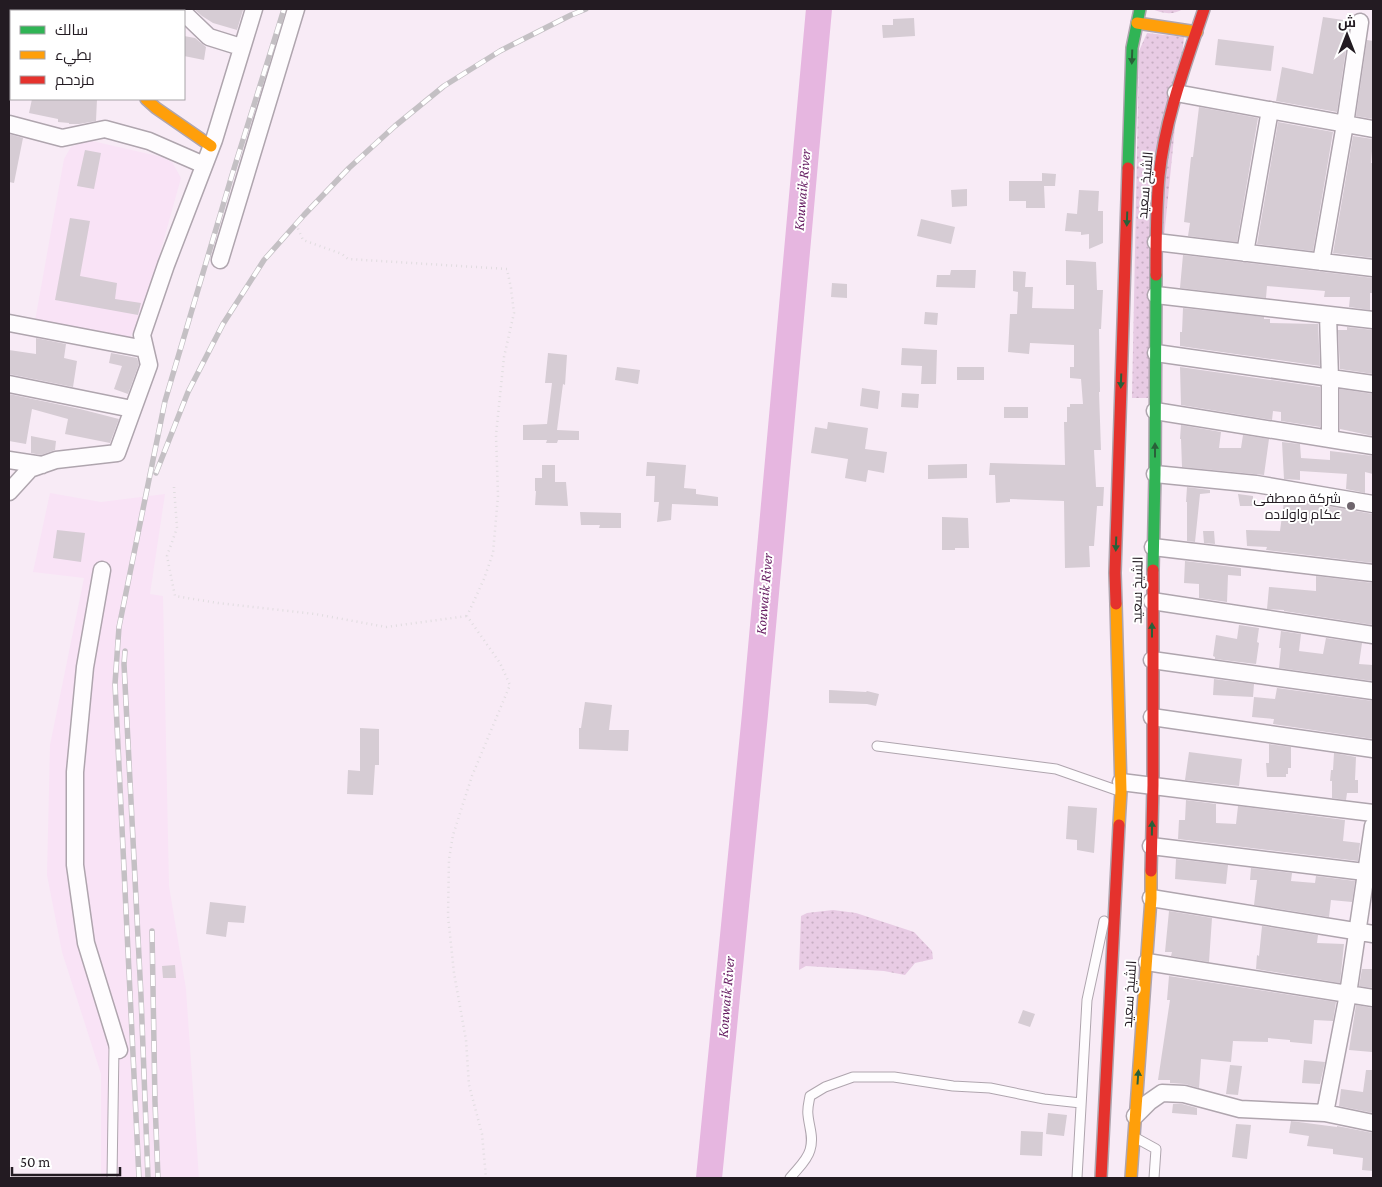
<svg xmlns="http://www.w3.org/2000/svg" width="1382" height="1187" viewBox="0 0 1382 1187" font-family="'Crimson Pro',Cairo,serif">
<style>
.built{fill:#f9e3f6}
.grass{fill:url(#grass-dots)}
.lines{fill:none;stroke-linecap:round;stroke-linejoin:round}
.river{stroke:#e6b6e0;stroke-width:26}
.building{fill:#d6ccd4}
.lane-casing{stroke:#afa5ae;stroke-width:11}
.street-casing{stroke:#afa5ae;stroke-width:19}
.fast-casing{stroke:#afa5ae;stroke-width:14}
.slow-casing{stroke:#afa5ae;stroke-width:14}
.jam-casing{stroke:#afa5ae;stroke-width:14}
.path{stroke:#e0dcdf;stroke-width:2.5;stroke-dasharray:1 4;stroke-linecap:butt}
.lane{stroke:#fefcfe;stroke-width:9}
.street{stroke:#fefcfe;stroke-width:16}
.fast{stroke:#30b455;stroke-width:11}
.slow{stroke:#ff9f0a;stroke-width:11}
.jam{stroke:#e5322d;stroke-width:11}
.rail-casing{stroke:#c4c0c4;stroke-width:5.5}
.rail{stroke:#fff;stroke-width:4;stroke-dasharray:11;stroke-linecap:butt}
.oneway{fill:#296039}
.poi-dot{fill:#6e646c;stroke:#fff;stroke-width:2}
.labels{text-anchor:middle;stroke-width:4;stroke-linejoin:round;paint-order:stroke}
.street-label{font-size:14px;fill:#231b22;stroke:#fff}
.poi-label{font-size:14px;fill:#231b22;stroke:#fff;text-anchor:end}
.water-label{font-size:15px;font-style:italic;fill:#651c61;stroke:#fff}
</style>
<defs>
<pattern id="grass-dots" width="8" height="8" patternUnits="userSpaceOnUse" patternTransform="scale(1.25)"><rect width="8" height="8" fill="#e8cbe4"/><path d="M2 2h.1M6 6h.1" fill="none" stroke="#c7aec3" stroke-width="1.8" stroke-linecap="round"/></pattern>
</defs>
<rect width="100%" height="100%" fill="#f8ebf6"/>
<path class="built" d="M 88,140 L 162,157 L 172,162 L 181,178 L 143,314 L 129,339 L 35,321 L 64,159 L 71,147 Z
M 50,493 L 101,502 L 165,494 L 150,594 L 163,596 L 169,886 L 186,989 L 199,1178 L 101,1178 L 101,1074 L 62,952 L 47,875 L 50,745 L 84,578 L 33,572 Z"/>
<path class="grass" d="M 1151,9 L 1183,9 C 1171,16 1163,13 1151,9 Z
M 1147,33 L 1184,37 L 1148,398 L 1132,398 L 1139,51 Z
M 833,910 L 856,913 L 914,932 L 932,951 L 933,959 L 915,963 L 905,975 L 884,971 L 806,966 L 799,970 L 801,916 L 807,913 Z"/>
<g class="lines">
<path class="river" d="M 709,1178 L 755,714 L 819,9"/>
</g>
<path class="building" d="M 194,9 L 239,9 L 243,10 L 237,30 L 213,23 L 202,16 Z
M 1323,17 L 1350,21 L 1337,112 L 1276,101 L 1282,67 L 1313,74 Z
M 914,18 L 915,36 L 883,38 L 882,25 L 893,25 L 893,19 Z
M 184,36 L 195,38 L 206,47 L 204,60 L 184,56 Z
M 1218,39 L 1274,46 L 1271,71 L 1215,65 Z
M 1367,40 L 1373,41 L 1373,119 L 1356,116 Z
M 32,99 L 97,99 L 96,121 L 79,124 L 69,124 L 69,123 L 58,122 L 58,119 L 29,113 Z
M 1199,107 L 1258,118 L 1237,242 L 1188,236 L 1190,223 L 1184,222 L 1191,157 L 1193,157 Z
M 1278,122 L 1333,132 L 1313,251 L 1257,244 Z
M 9,134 L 23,138 L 14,183 L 9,182 Z
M 1353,136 L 1373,139 L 1371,163 L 1373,163 L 1373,258 L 1333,253 Z
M 85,150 L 101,153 L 94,189 L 77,186 Z
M 1042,173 L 1056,174 L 1055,186 L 1044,186 L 1045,208 L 1026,208 L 1026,201 L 1009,201 L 1009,181 L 1042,181 Z
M 967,189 L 967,206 L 952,207 L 951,190 Z
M 1079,190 L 1099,191 L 1098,211 L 1103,211 L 1103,243 L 1089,249 L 1089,234 L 1081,235 L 1081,232 L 1065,231 L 1067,213 L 1077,214 Z
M 70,218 L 90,221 L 80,276 L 117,283 L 115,299 L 141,303 L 138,315 L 55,300 Z
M 921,219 L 955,227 L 951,244 L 917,236 Z
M 1183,255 L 1373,278 L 1373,293 L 1370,293 L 1370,310 L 1349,307 L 1350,297 L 1324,297 L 1325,291 L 1267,286 L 1266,298 L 1180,288 Z
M 1066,260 L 1096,262 L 1097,290 L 1103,290 L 1101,329 L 1099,329 L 1100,392 L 1099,392 L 1101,450 L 1094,450 L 1096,487 L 1104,487 L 1103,506 L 1097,506 L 1094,546 L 1089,546 L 1090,567 L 1065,568 L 1064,501 L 1010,499 L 1010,502 L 996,503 L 995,475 L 989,475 L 990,463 L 1065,465 L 1064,422 L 1067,422 L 1067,407 L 1070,407 L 1070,404 L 1083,404 L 1081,379 L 1070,378 L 1070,367 L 1074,367 L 1074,345 L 1030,343 L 1029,354 L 1008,352 L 1010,314 L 1017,314 L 1018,292 L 1013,291 L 1013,271 L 1026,272 L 1025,287 L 1033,287 L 1032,308 L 1074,309 L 1074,285 L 1066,285 Z
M 951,270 L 976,270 L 975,288 L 936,287 L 937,275 L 950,275 Z
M 832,283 L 847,284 L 847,298 L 831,297 Z
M 1183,308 L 1264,317 L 1264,319 L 1270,319 L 1270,323 L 1318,324 L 1320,366 L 1180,346 L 1180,332 L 1182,332 Z
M 925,312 L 938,313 L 937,325 L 924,324 Z
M 1347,327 L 1373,330 L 1373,374 L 1340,369 L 1338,330 L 1347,330 Z
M 36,338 L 66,344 L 64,358 L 77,361 L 73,387 L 9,374 L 9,350 L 36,354 Z
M 902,348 L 937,350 L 936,384 L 921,384 L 922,366 L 901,365 Z
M 111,353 L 137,358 L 139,364 L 128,394 L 114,389 L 122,366 L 109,363 Z
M 548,353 L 567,355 L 565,385 L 563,384 L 557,430 L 579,431 L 579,440 L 558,440 L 557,443 L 546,443 L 547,440 L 523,440 L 523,425 L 547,424 L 552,383 L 545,383 Z
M 617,367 L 640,370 L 638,384 L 615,380 Z
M 957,367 L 984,367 L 984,380 L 957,380 Z
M 1180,367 L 1320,387 L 1320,427 L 1281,421 L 1281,412 L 1273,411 L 1272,420 L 1181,405 Z
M 862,388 L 880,391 L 878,409 L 860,406 Z
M 1340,389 L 1373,394 L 1373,436 L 1340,429 Z
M 902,393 L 919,394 L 918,408 L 901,407 Z
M 9,394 L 80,409 L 119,419 L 110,443 L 65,434 L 68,419 L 32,409 L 26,444 L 9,441 Z
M 1004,407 L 1028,407 L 1028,418 L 1004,418 Z
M 828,422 L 868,428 L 865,449 L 887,452 L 884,473 L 868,470 L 866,482 L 845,478 L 848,459 L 811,453 L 815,427 L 827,429 Z
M 1181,425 L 1221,432 L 1219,448 L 1241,448 L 1243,435 L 1269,439 L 1264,475 L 1182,467 L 1181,439 L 1180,439 Z
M 31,436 L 56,441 L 55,450 L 41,455 L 31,453 Z
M 1282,442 L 1300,444 L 1301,458 L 1330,460 L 1330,451 L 1373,456 L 1373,474 L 1365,472 L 1365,493 L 1346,489 L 1347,474 L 1300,471 L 1300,480 L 1284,479 Z
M 647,462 L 686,465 L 684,488 L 696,489 L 696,494 L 718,497 L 718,506 L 672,504 L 671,520 L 657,522 L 659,502 L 654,502 L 655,476 L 646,476 Z
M 967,464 L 967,478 L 928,479 L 928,465 Z
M 542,465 L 555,465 L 555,482 L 566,482 L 568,506 L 535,505 L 536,491 L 535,491 L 535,478 L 542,478 Z
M 1187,487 L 1210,490 L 1210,493 L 1200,494 L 1195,542 L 1187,541 L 1187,502 L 1186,502 Z
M 1238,494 L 1253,496 L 1253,506 L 1240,506 Z
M 1284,501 L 1303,504 L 1303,502 L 1373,514 L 1373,563 L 1266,550 L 1267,547 L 1247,546 L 1246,530 L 1280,531 Z
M 580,512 L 621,513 L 621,528 L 599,528 L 600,525 L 581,525 Z
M 942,517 L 968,518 L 969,548 L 955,548 L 955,550 L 942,550 Z
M 57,530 L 85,533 L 81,562 L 53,558 Z
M 1203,531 L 1214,531 L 1215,544 L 1204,543 Z
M 1185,561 L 1241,568 L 1241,576 L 1228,575 L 1227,602 L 1199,598 L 1199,584 L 1184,583 Z
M 1316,576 L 1373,583 L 1373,625 L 1284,611 L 1284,610 L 1267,609 L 1269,587 L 1316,591 Z
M 1239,625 L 1259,628 L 1257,642 L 1259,643 L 1256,664 L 1215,659 L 1215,657 L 1213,656 L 1216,635 L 1237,639 Z
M 1281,631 L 1301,634 L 1299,651 L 1323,654 L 1326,638 L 1362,643 L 1359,664 L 1373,665 L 1373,681 L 1279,668 L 1281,648 L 1279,648 Z
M 1214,679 L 1254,684 L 1253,697 L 1213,695 Z
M 1277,688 L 1373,701 L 1373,739 L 1273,724 L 1274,719 L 1252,717 L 1254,697 L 1275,699 Z
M 829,690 L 866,692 L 867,691 L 879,694 L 876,706 L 867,704 L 829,703 Z
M 585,702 L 612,705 L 609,730 L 629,730 L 628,751 L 579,749 L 579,728 L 581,728 Z
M 360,728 L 379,729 L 379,765 L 375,765 L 373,795 L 347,794 L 348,770 L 360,771 Z
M 1269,744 L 1291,747 L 1291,768 L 1288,768 L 1288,774 L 1286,774 L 1286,777 L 1267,777 L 1266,763 L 1269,763 Z
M 1189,752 L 1242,759 L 1239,786 L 1185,780 Z
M 1334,753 L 1356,757 L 1355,780 L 1358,780 L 1358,793 L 1347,793 L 1346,800 L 1332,798 L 1332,781 L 1330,781 L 1331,770 L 1333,770 Z
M 1186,800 L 1216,804 L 1216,823 L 1236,824 L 1238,806 L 1345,820 L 1343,841 L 1360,843 L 1358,861 L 1178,839 L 1179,820 L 1185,820 Z
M 1068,806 L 1097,808 L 1094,853 L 1077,850 L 1077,840 L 1066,839 Z
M 1176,859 L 1228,865 L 1226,884 L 1175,879 Z
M 1251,868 L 1292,873 L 1291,881 L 1315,883 L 1316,876 L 1355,881 L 1352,902 L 1331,900 L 1329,917 L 1254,905 L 1257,880 L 1250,880 Z
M 210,902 L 246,906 L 244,923 L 228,922 L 226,937 L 206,934 Z
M 1169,911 L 1212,918 L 1209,962 L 1171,956 L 1172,952 L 1165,952 Z
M 1262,926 L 1318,935 L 1317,943 L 1344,944 L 1340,983 L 1256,969 L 1257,955 L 1259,956 Z
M 175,965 L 176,978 L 163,978 L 162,966 Z
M 1362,969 L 1373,969 L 1373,988 L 1359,986 Z
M 1169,976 L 1336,1002 L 1333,1021 L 1314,1020 L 1312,1044 L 1290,1042 L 1290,1040 L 1268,1038 L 1268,1042 L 1233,1041 L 1231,1062 L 1201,1059 L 1199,1088 L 1185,1084 L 1170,1083 L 1170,1080 L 1158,1080 L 1170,1000 L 1167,1000 Z
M 1356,1005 L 1373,1008 L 1372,1052 L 1349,1050 Z
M 1023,1010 L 1035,1014 L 1030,1027 L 1018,1023 Z
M 1304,1060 L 1325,1062 L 1320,1084 L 1302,1083 Z
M 1230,1065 L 1242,1066 L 1238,1095 L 1226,1094 Z
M 1366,1070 L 1373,1070 L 1373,1113 L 1339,1106 L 1341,1089 L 1363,1092 Z
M 1173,1104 L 1182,1104 L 1197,1108 L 1197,1115 L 1172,1113 Z
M 1048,1113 L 1067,1115 L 1064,1136 L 1046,1134 Z
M 1291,1121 L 1337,1127 L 1337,1126 L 1373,1133 L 1373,1171 L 1362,1170 L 1363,1158 L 1333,1154 L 1333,1149 L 1307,1146 L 1309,1136 L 1289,1133 Z
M 1236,1124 L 1251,1125 L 1247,1159 L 1232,1157 Z
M 1021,1131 L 1043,1132 L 1042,1156 L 1020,1155 Z"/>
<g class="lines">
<defs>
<path id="lane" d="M 877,746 L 1056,769 L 1119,791
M 1136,1138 L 1156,1149 L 1154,1178
M 112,1178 L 114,1046
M 790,1178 C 797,1169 807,1161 810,1150 C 814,1137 809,1127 808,1115 C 807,1108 809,1102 810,1096 L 825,1087 L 853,1077 L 894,1077 L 953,1086 L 990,1088 L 1044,1099 L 1081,1103
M 1077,1178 L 1087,1000 L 1104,921"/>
<path id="street" d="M 184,13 L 209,37 L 241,47
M 1176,93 L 1373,129
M 9,124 L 62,138 L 105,129 L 149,141 L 204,165
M 1156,242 L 1373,268
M 1245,253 L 1270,110
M 220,260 L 296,9
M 1321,262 L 1345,124 L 1360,22
M 1156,295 L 1373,320
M 1328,315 L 1330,378 L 1330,439
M 9,323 L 145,349
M 1156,353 L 1373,384
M 9,384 L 132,409
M 1155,411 L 1373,446
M 9,460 L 42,465
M 1155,474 L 1256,484 L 1373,504
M 9,492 L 30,469 L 56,460 L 117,453 L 149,365 L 142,335 L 166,265 L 214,140 L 254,9
M 1153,547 L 1373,573
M 102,570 L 85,667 L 75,772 L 75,865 L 86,943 L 119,1050
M 1152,601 L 1373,635
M 1152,660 L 1373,691
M 1152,717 L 1373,749
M 1121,782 L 1373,813
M 1151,846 L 1373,873
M 1151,898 L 1373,934
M 1147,962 L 1373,998
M 1325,1113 L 1348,994 L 1373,826
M 1135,1116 L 1149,1102 L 1162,1093 L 1184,1094 L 1240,1109 L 1325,1113 L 1373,1123"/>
<path id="fast" d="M 1128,168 L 1132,48 L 1140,9
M 1153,570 L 1155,474 L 1156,275"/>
<path id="slow" d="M 48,9 L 51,11
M 1137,23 L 1197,32
M 146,99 L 156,108 L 211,146
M 1116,604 L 1121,791 L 1119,825
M 1131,1178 L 1151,898 L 1151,871"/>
<path id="jam" d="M 1156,275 C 1156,242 1156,208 1159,176 C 1165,118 1186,63 1204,9
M 1116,604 L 1115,573 L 1128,168
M 1151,871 L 1153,785 L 1153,570
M 1101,1178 L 1119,825"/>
</defs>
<use href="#lane" class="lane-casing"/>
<use href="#street" class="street-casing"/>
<use href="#fast" class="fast-casing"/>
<use href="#slow" class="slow-casing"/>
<use href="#jam" class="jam-casing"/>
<path class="path" d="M 296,224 L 303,240 L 342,254 L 348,259 L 507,269 L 511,288 L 514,313 L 504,357 L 496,435 L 498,496 L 493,553 L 484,579 L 467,616 L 500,663 L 510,685 L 472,776 L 453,835 L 449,859 L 448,916 L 454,973 L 466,1040 L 469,1085 L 482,1134 L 486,1178
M 174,487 L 177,528 L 167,556 L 175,596 L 218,603 L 315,614 L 386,627 L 467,616"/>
<use href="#lane" class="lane"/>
<use href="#street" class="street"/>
<use href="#fast" class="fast"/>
<use href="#slow" class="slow"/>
<use href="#jam" class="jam"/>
<defs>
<path id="rail" d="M 156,473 L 188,392 L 223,324 L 264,260 L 304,215 L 349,168 L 395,126 L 444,86 L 500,51 L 571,15 L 586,9
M 125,651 L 124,664 L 141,996 L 148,1178
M 152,931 L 155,1102 L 158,1178
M 139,1178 L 115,684 L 119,627 L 165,401 L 232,175 L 284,9"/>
</defs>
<use href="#rail" class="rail-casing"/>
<use href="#rail" class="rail"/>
</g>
<defs><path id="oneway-solid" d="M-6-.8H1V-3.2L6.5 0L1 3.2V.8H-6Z" transform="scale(1.25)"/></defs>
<g class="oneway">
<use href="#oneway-solid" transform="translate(1132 57) rotate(92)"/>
<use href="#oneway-solid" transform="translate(1127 219) rotate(92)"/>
<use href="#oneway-solid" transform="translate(1121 381) rotate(92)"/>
<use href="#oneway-solid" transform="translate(1155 450) rotate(-90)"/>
<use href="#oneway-solid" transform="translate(1116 544) rotate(92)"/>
<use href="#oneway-solid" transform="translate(1152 630) rotate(-90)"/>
<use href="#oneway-solid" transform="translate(1152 828) rotate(-89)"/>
<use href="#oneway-solid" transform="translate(1138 1077) rotate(-86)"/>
</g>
<circle class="poi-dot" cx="1351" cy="506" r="5"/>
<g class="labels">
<g class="street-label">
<text transform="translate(1145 185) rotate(-85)" y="5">الشيخ سعيد</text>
<text transform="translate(1137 590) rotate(-89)" y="5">الشيخ سعيد</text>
<text transform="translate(1129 994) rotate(-86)" y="5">الشيخ سعيد</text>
</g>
<g class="poi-label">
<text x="1341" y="503">شركة مصطفى<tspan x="1341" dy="16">عكام واولاده</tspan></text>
</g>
<g class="water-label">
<text transform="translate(802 190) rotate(-85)" y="5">Kouwaik River</text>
<text transform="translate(764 594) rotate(-85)" y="5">Kouwaik River</text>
<text transform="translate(726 997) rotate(-85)" y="5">Kouwaik River</text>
</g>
</g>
<rect width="1382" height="1187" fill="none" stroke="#231b22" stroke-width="20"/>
<rect x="10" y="10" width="175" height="90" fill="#ffffff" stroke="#a7a4a7"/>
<rect x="20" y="26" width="25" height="8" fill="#30b455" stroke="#a7a4a7"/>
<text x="55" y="35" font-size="15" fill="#231b22">سالك</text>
<rect x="20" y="51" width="25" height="8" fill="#ff9f0a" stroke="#a7a4a7"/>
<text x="55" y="60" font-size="15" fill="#231b22">بطيء</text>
<rect x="20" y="76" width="25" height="8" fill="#e5322d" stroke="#a7a4a7"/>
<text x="55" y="85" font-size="15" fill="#231b22">مزدحم</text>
<g transform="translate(1347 35)" stroke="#ffffff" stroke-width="4" paint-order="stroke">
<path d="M0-4L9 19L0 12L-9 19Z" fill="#231b22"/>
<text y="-8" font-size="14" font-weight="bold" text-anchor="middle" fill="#231b22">ش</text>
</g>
<path d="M12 1167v8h108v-8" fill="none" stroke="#231b22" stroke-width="2.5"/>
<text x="20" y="1167" font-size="15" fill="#231b22" stroke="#ffffff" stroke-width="4" paint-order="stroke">50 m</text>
</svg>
